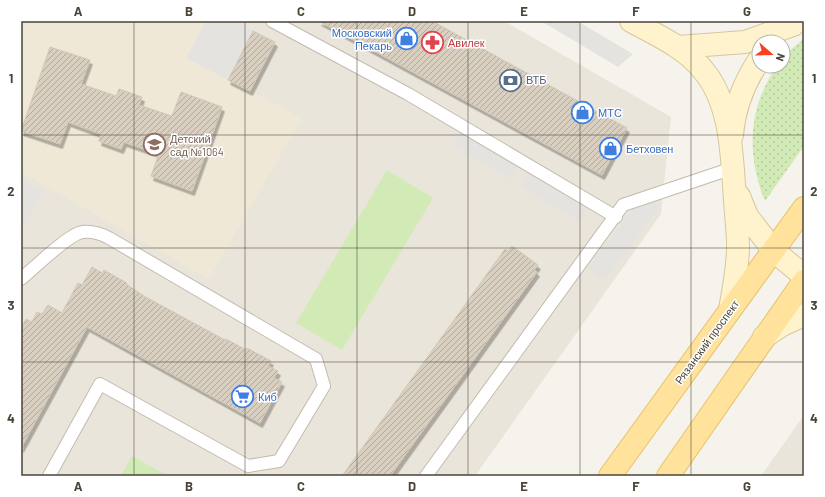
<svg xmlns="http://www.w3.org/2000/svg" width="825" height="497" viewBox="0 0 825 497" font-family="Barlow,sans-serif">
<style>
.residential{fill:#eae5da}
.education{fill:#efe8d6}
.grass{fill:url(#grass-dots)}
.green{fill:#d2eab5}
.parking{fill:#e5e3e0}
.building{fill:url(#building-hatch);stroke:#d3c7b4;filter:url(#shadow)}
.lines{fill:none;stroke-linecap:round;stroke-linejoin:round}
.service-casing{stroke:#c2bbae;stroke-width:14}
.secondary-casing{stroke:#d6c79b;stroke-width:24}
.primary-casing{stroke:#e6c16a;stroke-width:24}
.service{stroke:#fff;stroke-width:12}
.secondary{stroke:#fff3cd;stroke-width:22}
.primary{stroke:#ffe39c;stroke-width:22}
.grid{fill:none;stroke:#4b4439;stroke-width:1;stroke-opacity:0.55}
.labels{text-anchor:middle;stroke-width:3;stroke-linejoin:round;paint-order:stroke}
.shop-label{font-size:11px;fill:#366cbe;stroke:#fff;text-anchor:start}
.health-label{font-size:11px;fill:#be3a42;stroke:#fff;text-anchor:start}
.service-label{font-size:11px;fill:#4e5e75;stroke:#fff;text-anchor:start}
.education-label{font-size:11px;fill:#785e54;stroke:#fff;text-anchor:start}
.street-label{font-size:11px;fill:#4b4439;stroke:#fff}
.neatline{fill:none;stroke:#4b4439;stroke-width:1.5}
.grid-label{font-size:13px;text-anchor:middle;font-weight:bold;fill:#4b4439}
</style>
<defs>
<pattern id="grass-dots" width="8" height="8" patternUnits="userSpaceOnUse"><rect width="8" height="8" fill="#d2eab5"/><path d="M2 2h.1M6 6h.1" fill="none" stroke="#b6ca9c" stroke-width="1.8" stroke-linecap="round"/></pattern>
<pattern id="building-hatch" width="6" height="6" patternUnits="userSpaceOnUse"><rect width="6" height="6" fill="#d8cfc1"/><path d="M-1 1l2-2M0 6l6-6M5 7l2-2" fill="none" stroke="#b1aa9e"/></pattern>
<filter id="shadow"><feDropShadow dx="2.5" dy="4.5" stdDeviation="0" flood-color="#0004"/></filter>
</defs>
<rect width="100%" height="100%" fill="#f6f3ec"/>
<path class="residential" d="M 21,21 L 504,21 L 671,117 L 661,214 L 475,476 L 21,476 Z
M 804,415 L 804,476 L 761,476 Z"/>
<path class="education" d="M 21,21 L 207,21 L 186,58 L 302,118 L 209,279 L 21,172 Z"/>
<path class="grass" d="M 804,38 L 804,146 L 765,201 C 746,155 748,107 777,66 L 783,66 L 784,56 Z"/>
<path class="green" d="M 387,170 L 433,198 L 342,350 L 296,323 Z
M 132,456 L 168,476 L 121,476 Z"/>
<path class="parking" d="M 206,21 L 239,21 L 253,31 L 228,80 L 186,58 Z
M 541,21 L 577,21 L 633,54 L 618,67 Z
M 463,127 L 521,160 L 510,179 L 452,145 Z
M 532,168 L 590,202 L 579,221 L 521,187 Z
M 21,178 L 43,191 L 21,231 Z
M 644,193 L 661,206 L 605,280 L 588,268 Z"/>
<path class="building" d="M 319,21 L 432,21 L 627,128 L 602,175 Z
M 253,31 L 275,42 L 250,91 L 228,80 Z
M 50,47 L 90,60 L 81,84 L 116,96 L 119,89 L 142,97 L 139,105 L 172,116 L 181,92 L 222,107 L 192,191 L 151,176 L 159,154 L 124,142 L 121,149 L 99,141 L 101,134 L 68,122 L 60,144 L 21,131 Z
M 512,246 L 538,265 L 534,270 L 537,272 L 390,476 L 342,476 L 505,249 L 508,251 Z
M 92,267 L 102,273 L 104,270 L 127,283 L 126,284 L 144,296 L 225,340 L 226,339 L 246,350 L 247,348 L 271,361 L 268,366 L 278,371 L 274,378 L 282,382 L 260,423 L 87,327 L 21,448 L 21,329 L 26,319 L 32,322 L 37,312 L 42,314 L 48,305 L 62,313 L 78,283 L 82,285 Z"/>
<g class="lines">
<defs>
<path id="service" d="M 272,21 L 408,94 L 616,217
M 21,279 C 34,268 65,238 79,233 C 89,230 101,234 109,238 L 316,359 L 324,386 L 279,461 L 248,466 L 100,384 L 49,476
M 426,476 L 623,205 L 733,168"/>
<path id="secondary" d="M 631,21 C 656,35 685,47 703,70 C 732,104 732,158 735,201 C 736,216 738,231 738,246 C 738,267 734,288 730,309
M 678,47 L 745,42 L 793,25
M 732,135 C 734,107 744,83 759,60
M 739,196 L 747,216 L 774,251 L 804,276
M 764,337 L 782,325 L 804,315"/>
<path id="primary" d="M 610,476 L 804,208
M 668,476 L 804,281"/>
</defs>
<use href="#service" class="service-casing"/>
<use href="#secondary" class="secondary-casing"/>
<use href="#primary" class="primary-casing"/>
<use href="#service" class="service"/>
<use href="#secondary" class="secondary"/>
<use href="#primary" class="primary"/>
</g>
<path class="grid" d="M 134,21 L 134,476M 245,21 L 245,476M 357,21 L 357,476M 468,21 L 468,476M 580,21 L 580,476M 691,21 L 691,476M 21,135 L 804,135M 21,248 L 804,248M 21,362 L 804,362"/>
<defs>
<symbol id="shop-ring" viewBox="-11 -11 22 22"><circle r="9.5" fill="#fff" stroke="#3f7fe0" stroke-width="1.5"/><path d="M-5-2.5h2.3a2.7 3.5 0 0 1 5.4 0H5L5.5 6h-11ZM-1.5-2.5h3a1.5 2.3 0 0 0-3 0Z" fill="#3f7fe0"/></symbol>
<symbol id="pharmacy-ring" viewBox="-11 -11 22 22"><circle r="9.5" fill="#fff" stroke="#e0444e" stroke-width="1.5"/><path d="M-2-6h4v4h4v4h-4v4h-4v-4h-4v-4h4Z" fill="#e0444e"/></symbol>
<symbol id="bank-ring" viewBox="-11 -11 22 22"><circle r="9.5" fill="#fff" stroke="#5c6f8a" stroke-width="1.5"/><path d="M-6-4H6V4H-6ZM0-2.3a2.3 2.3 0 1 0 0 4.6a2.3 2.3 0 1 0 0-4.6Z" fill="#5c6f8a"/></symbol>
<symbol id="school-ring" viewBox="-11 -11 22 22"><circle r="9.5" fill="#fff" stroke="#8d6e63" stroke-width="1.5"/><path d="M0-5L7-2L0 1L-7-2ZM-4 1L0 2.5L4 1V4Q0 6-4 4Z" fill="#8d6e63"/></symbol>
<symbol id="supermarket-ring" viewBox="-11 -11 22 22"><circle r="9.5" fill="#fff" stroke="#3f7fe0" stroke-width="1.5"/><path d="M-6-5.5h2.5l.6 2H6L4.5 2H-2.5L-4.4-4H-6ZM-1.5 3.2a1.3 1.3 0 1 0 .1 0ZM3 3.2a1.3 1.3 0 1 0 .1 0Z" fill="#3f7fe0"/></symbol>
</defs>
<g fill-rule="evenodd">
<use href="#shop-ring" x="394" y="26" width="25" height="25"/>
<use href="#pharmacy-ring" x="420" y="30" width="25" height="25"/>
<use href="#bank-ring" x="498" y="68" width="25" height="25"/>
<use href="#shop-ring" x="570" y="100" width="25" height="25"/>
<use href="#school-ring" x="142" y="132" width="25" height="25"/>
<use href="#shop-ring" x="598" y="136" width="25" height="25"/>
<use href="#supermarket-ring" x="230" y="384" width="25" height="25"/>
</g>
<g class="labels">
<g class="shop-label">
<text x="392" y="37" text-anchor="end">Московский<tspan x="392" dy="13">Пекарь</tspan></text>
<text x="598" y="117">МТС</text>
<text x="626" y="153">Бетховен</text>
<text x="258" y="401">Киб</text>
</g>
<g class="health-label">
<text x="448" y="47">Авилек</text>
</g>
<g class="service-label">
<text x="526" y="84">ВТБ</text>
</g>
<g class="education-label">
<text x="170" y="143">Детский<tspan x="170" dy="13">сад №1064</tspan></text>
</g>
<g class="street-label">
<text transform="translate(707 342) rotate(-54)" y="4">Рязанский проспект</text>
</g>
</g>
<rect width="825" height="497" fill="none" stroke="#ffffff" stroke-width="44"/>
<g transform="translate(771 54) rotate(110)"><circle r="19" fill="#ffffff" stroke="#b7b4b0"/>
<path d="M0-3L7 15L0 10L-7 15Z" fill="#fc3f1d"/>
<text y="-6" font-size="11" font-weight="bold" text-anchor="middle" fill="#4b4439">N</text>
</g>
<rect x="22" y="22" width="781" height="453" class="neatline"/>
<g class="grid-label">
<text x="78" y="16">A</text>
<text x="189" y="16">B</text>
<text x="301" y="16">C</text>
<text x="412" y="16">D</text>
<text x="524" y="16">E</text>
<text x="636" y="16">F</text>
<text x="747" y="16">G</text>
<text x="11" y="83">1</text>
<text x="814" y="83">1</text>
<text x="11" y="196">2</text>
<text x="814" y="196">2</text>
<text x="11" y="310">3</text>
<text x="814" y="310">3</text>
<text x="11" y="423">4</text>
<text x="814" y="423">4</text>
<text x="78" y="491">A</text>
<text x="189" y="491">B</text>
<text x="301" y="491">C</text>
<text x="412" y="491">D</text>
<text x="524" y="491">E</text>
<text x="636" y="491">F</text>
<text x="747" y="491">G</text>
</g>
</svg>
